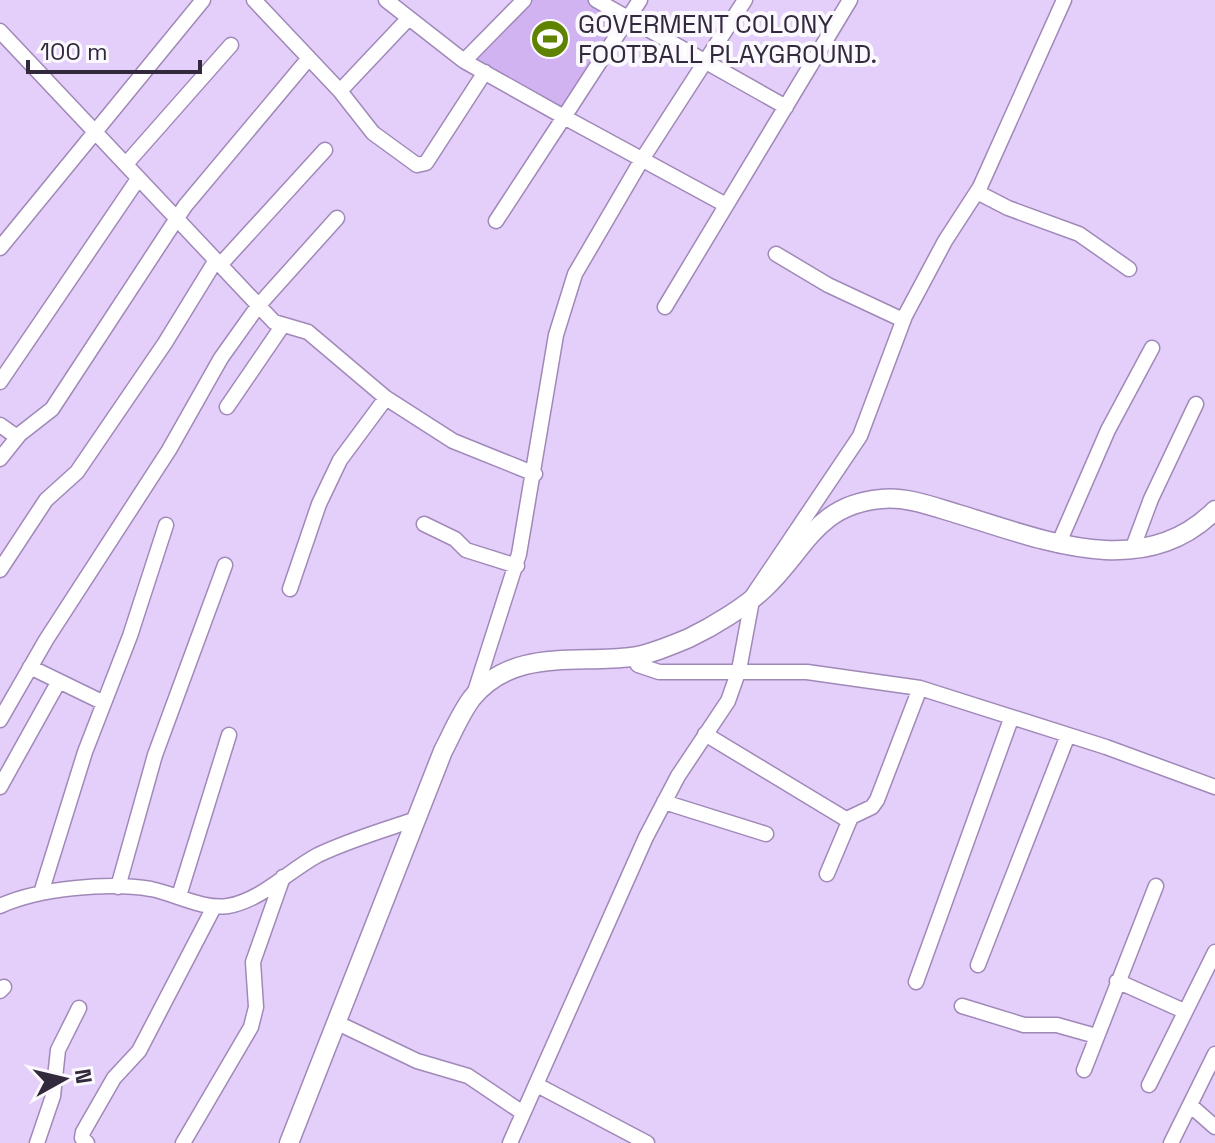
<svg xmlns="http://www.w3.org/2000/svg" width="1215" height="1143" viewBox="0 0 1215 1143" font-family="'Space Grotesk',sans-serif">
<style>
.garden{fill:#d1b3f1}
.lines{fill:none;stroke-linecap:round;stroke-linejoin:round}
.street-casing{stroke:#a089b9;stroke-width:17}
.secondary-casing{stroke:#a089b9;stroke-width:21}
.street{stroke:#fff;stroke-width:14}
.secondary{stroke:#fff;stroke-width:18}
.labels{text-anchor:middle;stroke-width:8;stroke-linejoin:round;paint-order:stroke}
.poi-label{font-size:26px;fill:#33293d;stroke:#fbf9fe;text-anchor:start}
</style>
<rect width="100%" height="100%" fill="#e3cff9"/>
<path class="garden" d="M 531,0 L 592,0 L 625,18 L 562,113 L 467,61 Z"/>
<g class="lines">
<defs>
<path id="street" d="M 254,0 L 340,91 L 373,133 L 417,165 L 426,163 L 485,72
M 386,0 L 464,61
M 596,0 L 786,107
M 640,0 L 564,117 L 726,205
M 0,31 L 274,322 L 308,332 L 386,398 L 453,441 L 535,474
M 340,91 L 407,20
M 126,164 L 231,45
M 977,192 L 1008,208 L 1079,234 L 1129,269
M 496,221 L 564,117 L 464,61 L 524,0
M 0,248 L 203,0
M 776,254 L 828,285 L 903,320
M 220,265 L 325,150
M 665,307 L 850,0
M 0,382 L 138,179
M 227,407 L 283,325
M 0,425 L 17,437
M 0,459 L 20,434 L 52,409 L 185,206 L 309,58
M 424,524 L 455,539 L 466,550 L 517,566
M 1058,545 L 1108,430 L 1152,348
M 1132,550 L 1151,499 L 1196,404
M 0,570 L 46,500 L 77,472 L 165,343 L 216,260
M 290,589 L 319,504 L 340,460 L 386,398
M 634,657 L 638,665 L 659,672 L 807,672 L 920,688 L 1106,747 L 1215,787
M 30,667 L 104,703
M 473,698 L 519,554 L 556,335 L 575,274 L 641,161 L 745,0
M 0,720 L 46,640 L 169,450 L 221,358 L 258,306 L 337,218
M 705,734 L 849,821
M 0,787 L 59,681
M 664,802 L 766,834
M 827,874 L 851,817 L 872,807 L 877,800 L 920,688
M 118,887 L 155,755 L 225,565
M 41,893 L 85,752 L 130,636 L 166,525
M 179,896 L 229,735
M 0,906 C 39,888 109,882 151,889 C 176,894 203,910 228,906 C 262,900 288,871 318,855 C 349,840 384,830 416,819
M 978,965 L 1068,735
M 1117,981 L 1184,1011
M 916,982 L 1011,719
M 0,991 L 4,987
M 962,1006 L 1024,1025 L 1057,1025 L 1096,1036
M 346,1027 L 417,1061 L 468,1076 L 523,1113
M 1084,1070 L 1156,886
M 537,1085 L 647,1143
M 1149,1085 L 1215,952
M 1190,1105 L 1215,1127
M 37,1143 L 53,1096 L 58,1050 L 79,1008
M 87,1143 L 82,1138 L 83,1132 L 114,1078 L 139,1051 L 214,907
M 183,1143 L 251,1027 L 256,1007 L 253,962 L 283,877
M 510,1143 L 646,837 L 678,776 L 728,701 L 739,670 L 753,595 L 860,436 L 905,316 L 945,241 L 980,187 L 1064,0
M 1171,1143 L 1215,1054"/>
<path id="secondary" d="M 289,1143 L 443,751 C 452,734 460,714 472,698 C 513,648 575,664 631,657 C 649,655 672,645 689,638 C 714,626 745,607 765,588 C 806,549 816,505 881,499 C 906,496 934,507 958,514 C 1041,539 1143,583 1215,510"/>
</defs>
<use href="#street" class="street-casing"/>
<use href="#secondary" class="secondary-casing"/>
<use href="#street" class="street"/>
<use href="#secondary" class="secondary"/>
</g>
<defs>
<symbol id="stadium-disc" viewBox="-11 -11 22 22"><circle r="9.5" fill="#5f8300" stroke="#fbf9fe"/><path d="M0-5a6.5 5 0 1 0 0 10a6.5 5 0 1 0 0-10ZM-3.5-1.8h7v3.6h-7Z" fill="#fff"/></symbol>
</defs>
<g fill-rule="evenodd">
<use href="#stadium-disc" x="528" y="17" width="44" height="44"/>
</g>
<g class="labels">
<g class="poi-label">
<text x="578" y="33">GOVERMENT COLONY<tspan x="578" dy="30">FOOTBALL PLAYGROUND.</tspan></text>
</g>
</g>
<g transform="translate(64 1079) rotate(82)" stroke="#fbf9fe" stroke-width="6" paint-order="stroke">
<path d="M0-6L14 30L0 20L-14 30Z" fill="#33293d"/>
<text y="-12" font-size="22" font-weight="bold" text-anchor="middle" fill="#33293d">N</text>
</g>
<path d="M28 60v12h172v-12" fill="none" stroke="#33293d" stroke-width="4"/>
<text x="40" y="60" font-size="24" fill="#33293d" stroke="#fbf9fe" stroke-width="6" paint-order="stroke">100 m</text>
</svg>
